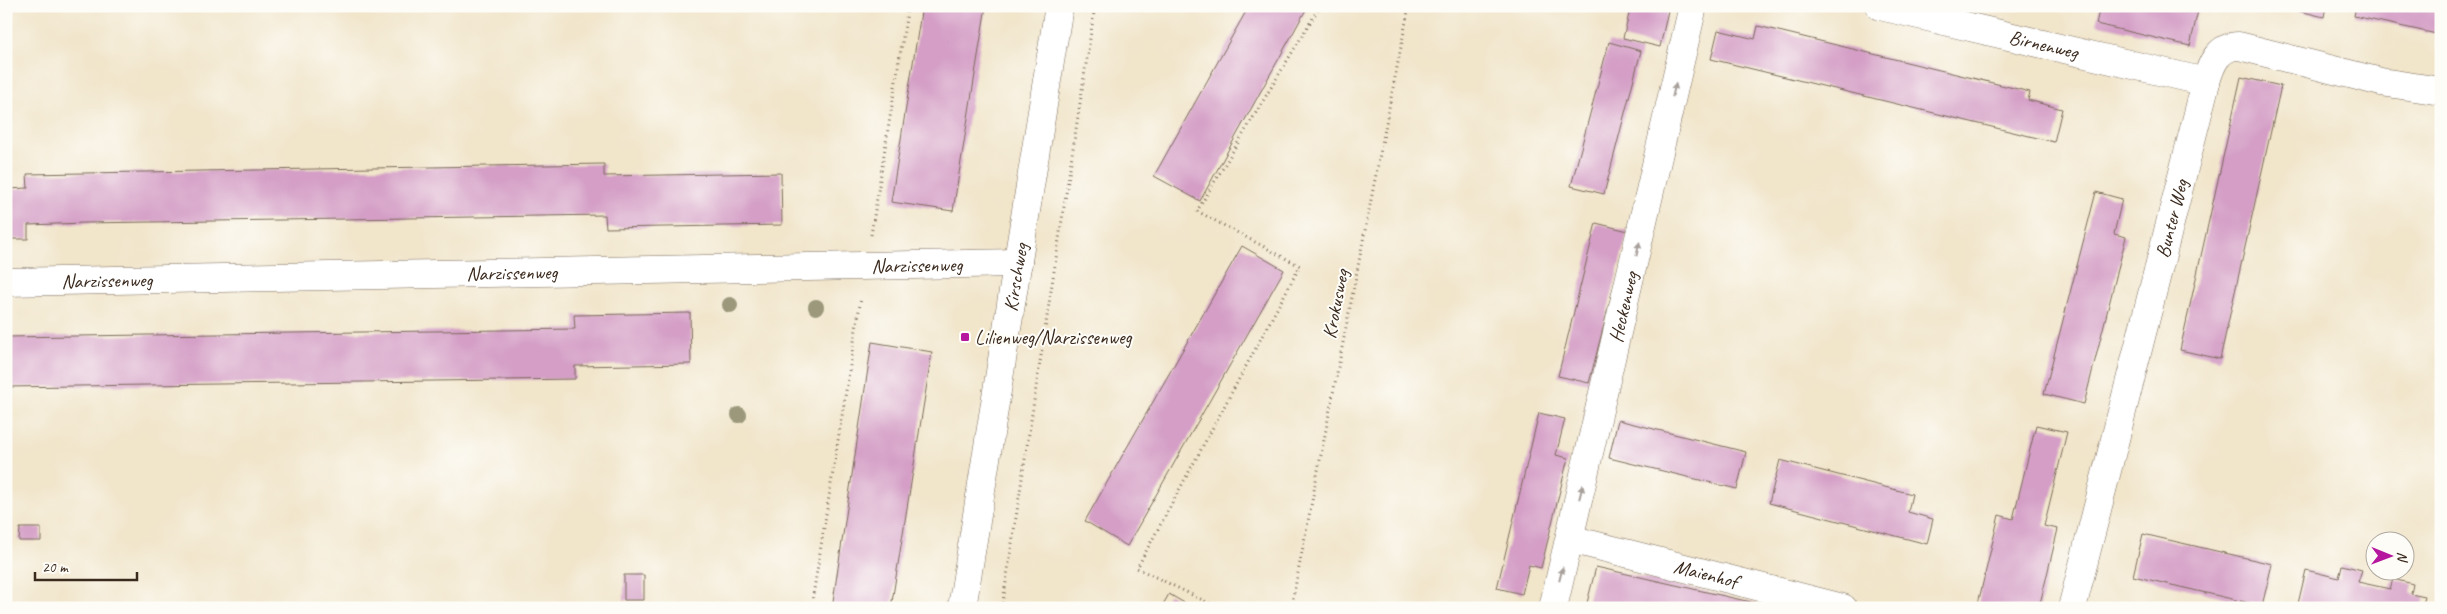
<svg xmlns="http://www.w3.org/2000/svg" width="2447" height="614" viewBox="0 0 2447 614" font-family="Caveat,sans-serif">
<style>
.building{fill:#d49ec6}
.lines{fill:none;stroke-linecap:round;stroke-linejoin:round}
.minor-casing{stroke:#7b6b5a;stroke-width:29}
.major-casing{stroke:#7b6b5a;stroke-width:29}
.path{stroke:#7b6b5a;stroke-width:3;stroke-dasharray:1 4;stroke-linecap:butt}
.minor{stroke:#fff;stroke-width:28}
.major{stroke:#fff;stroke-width:28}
.tree{fill:#9b987b}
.oneway{fill:#a79f9a}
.poi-dot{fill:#b5179e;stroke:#fdfcf7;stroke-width:2}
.labels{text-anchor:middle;stroke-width:4;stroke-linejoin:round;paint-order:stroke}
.street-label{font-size:20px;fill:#3b2a1e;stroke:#fdfcf7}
.poi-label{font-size:20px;fill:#3b2a1e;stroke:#fdfcf7;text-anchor:start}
</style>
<rect width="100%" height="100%" fill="#fdfcf7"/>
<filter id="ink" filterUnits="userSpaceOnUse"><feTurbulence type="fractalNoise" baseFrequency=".02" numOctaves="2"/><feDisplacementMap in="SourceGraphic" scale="10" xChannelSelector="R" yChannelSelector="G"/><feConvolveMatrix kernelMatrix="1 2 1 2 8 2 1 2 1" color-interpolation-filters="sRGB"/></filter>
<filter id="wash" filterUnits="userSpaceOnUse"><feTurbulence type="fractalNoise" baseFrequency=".0096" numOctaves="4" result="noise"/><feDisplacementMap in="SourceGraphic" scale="20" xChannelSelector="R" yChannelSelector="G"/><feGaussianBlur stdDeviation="1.12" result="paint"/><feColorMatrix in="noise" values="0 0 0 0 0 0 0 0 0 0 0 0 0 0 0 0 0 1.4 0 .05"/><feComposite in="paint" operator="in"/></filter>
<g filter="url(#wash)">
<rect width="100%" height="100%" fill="#f1e5ca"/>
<g id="blocks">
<path class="building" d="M 922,6 L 986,6 L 953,211 L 891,202 Z
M 1249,6 L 1308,6 L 1200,201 L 1154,176 Z
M 1631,6 L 1669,6 L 1660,47 L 1623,38 Z
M 2100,6 L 2199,6 L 2190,46 L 2096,24 Z
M 2279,6 L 2326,6 L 2324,17 Z
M 2356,6 L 2441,6 L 2441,35 L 2354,16 Z
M 1758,26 L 2030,92 L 2028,100 L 2062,109 L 2054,142 L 1711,59 L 1718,30 L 1755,39 Z
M 1609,42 L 1641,51 L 1604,194 L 1571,186 Z
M 2241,77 L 2281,86 L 2220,359 L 2180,350 Z
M 604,164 L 604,176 L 781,173 L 782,225 L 606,228 L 605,215 L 85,223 L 28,225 L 28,239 L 6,239 L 6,189 L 28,188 L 27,174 Z
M 2096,192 L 2122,199 L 2114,234 L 2126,237 L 2084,404 L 2044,394 Z
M 1596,223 L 1628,231 L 1589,383 L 1558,376 Z
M 1242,246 L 1284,270 L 1127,546 L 1085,521 Z
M 690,313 L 691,364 L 575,366 L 575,379 L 6,387 L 6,337 L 575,329 L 574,315 Z
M 872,342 L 932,352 L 891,608 L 832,608 Z
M 1539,413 L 1565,419 L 1556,455 L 1568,458 L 1541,568 L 1529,565 L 1522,594 L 1497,588 Z
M 1618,420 L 1746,452 L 1737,489 L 1609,458 Z
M 2036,425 L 2067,432 L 2044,526 L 2058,529 L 2039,608 L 1977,608 L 1999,515 L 2013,519 Z
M 1780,460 L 1912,494 L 1908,512 L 1933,519 L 1927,544 L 1769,503 Z
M 20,528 L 41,528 L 41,541 L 19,541 Z
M 2143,534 L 2272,564 L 2262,606 L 2133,576 Z
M 2342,565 L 2362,570 L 2358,582 L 2390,589 L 2393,579 L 2413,584 L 2411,594 L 2425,597 L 2422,608 L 2297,608 L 2306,570 L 2339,578 Z
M 1596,567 L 1773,607 L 1773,608 L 1586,607 Z
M 624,575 L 644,575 L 644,600 L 624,600 Z
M 1169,594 L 1193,608 L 1161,608 Z"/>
</g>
</g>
<g filter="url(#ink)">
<use href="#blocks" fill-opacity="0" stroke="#7b6b5a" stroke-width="1"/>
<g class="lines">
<defs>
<g id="minor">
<path id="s1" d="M 1880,6 L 2206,82"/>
<path id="s2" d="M 6,282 L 1018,263"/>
<path id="s3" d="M 1570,539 L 1843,608"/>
<path id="s4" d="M 1553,608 L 1693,6"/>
<path id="s5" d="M 2072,608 L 2206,82 C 2211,64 2218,46 2239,46 L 2381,82 L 2441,91"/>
</g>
<g id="major">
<path id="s6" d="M 962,608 L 1059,6"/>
</g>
</defs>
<use href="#minor" class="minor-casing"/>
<use href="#major" class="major-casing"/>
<path class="path" d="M 871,235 L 908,6
M 811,608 L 861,298
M 1002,608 L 1095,6
M 1219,608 L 1137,568 L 1300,266 L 1197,211 L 1320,6
M 1291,608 L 1409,6"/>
<use href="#minor" class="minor"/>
<use href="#major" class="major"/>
</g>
<g class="tree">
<circle cx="730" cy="305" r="8"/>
<circle cx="816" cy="307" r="8"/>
<circle cx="739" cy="415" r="8"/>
</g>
<defs><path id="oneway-solid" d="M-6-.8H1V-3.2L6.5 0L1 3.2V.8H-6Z" transform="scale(1.25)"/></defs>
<g class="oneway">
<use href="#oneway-solid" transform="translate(1674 90) rotate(-77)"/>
<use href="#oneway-solid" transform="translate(1638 249) rotate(-77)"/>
<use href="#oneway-solid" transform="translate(1581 492) rotate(-76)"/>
<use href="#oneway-solid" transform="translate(1561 574) rotate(-76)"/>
</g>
</g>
<rect class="poi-dot" x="960" y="332" width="10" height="10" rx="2.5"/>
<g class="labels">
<g class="street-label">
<text dy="7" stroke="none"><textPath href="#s1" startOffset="168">Birnenweg</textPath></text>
<text dy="7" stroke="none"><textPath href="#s5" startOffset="402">Bunter Weg</textPath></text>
<text dy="7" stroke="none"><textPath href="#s2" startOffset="911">Narzissenweg</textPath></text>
<text dy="7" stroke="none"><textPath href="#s2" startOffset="506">Narzissenweg</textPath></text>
<text dy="7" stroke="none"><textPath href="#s6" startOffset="335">Kirschweg</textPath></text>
<text dy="7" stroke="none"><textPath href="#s2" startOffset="101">Narzissenweg</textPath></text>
<text transform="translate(1335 304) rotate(-79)" y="7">Krokusweg</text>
<text dy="7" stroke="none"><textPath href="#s4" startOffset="309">Heckenweg</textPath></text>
<text dy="7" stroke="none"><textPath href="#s3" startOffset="140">Maienhof</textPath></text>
</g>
<g class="poi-label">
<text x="975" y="344">Lilienweg/Narzissenweg</text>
</g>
</g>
<rect width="2447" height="614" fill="none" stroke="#fdfcf7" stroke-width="25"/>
<g transform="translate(2390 556) rotate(91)"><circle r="24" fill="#fdfcf7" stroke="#afa8a0"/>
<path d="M0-4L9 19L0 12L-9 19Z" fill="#b5179e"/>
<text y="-8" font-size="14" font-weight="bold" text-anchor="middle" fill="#3b2a1e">N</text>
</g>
<path d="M35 572v8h102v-8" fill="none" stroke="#3b2a1e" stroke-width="2.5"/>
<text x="42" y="572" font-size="15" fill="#3b2a1e" stroke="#fdfcf7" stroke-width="4" paint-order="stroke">20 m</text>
</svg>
